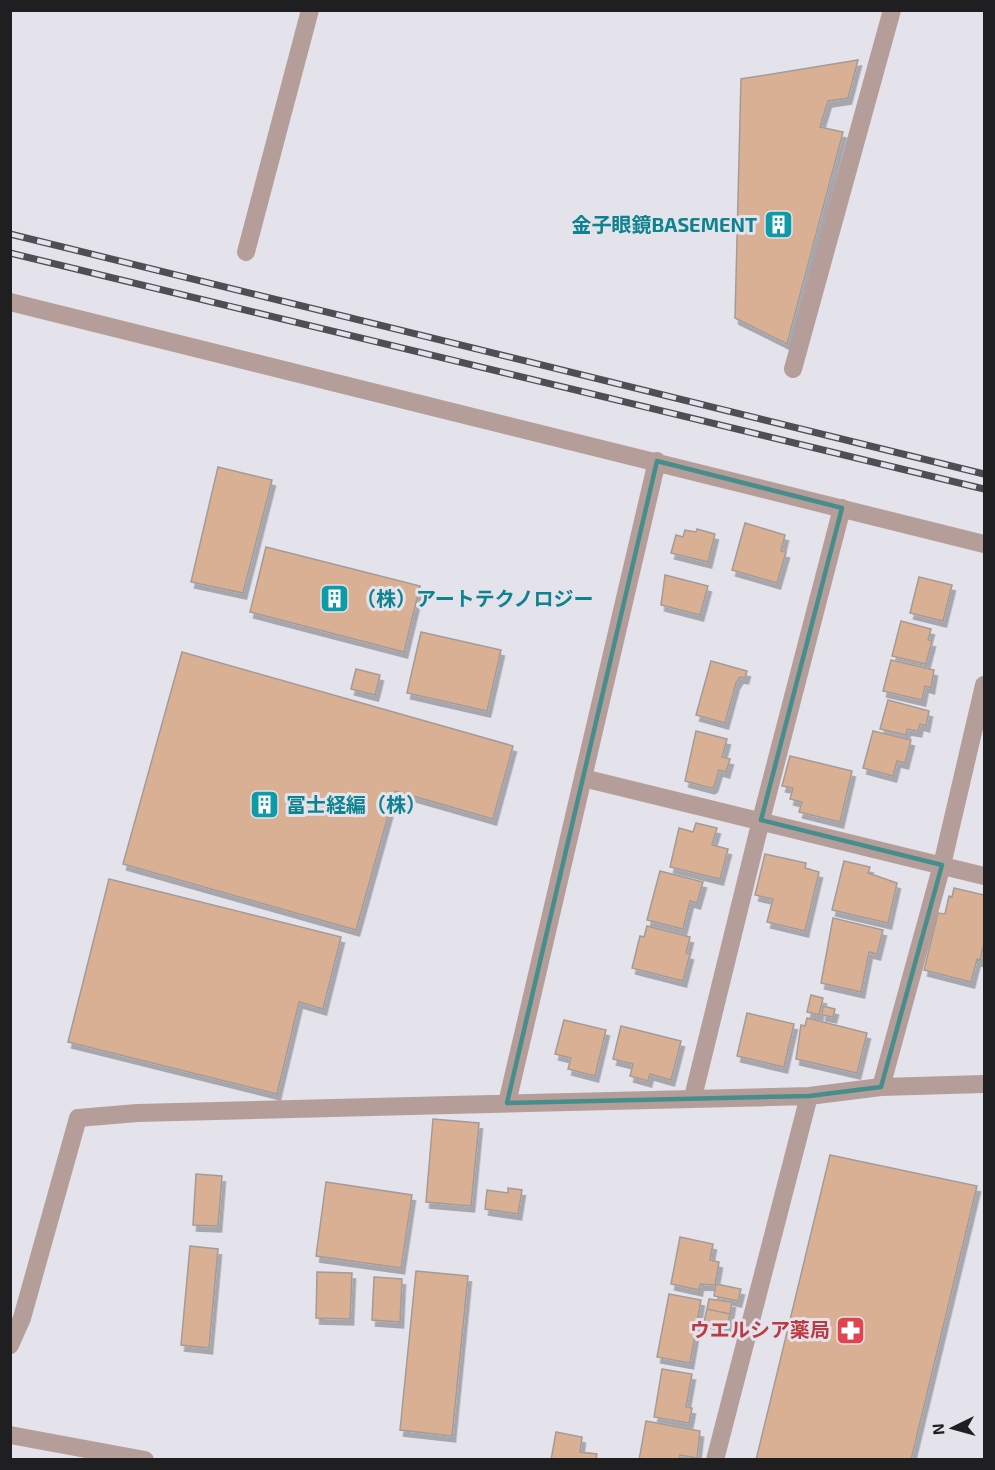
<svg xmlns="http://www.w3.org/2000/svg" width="995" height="1470" viewBox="0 0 995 1470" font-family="'Exo 2','Noto Sans JP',sans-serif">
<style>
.building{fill:#dab095;stroke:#a49b96;stroke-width:1.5;filter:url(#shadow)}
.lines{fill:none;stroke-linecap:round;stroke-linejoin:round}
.minor{stroke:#b59e99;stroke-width:18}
.rail-casing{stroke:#504e53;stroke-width:7}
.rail{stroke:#e4e2eb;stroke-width:4.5;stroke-dasharray:14;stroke-linecap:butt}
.marked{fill:none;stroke:#468d8c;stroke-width:4.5;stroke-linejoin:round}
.labels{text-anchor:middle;stroke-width:6;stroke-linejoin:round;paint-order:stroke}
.culture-label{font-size:20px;font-weight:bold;fill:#0d838f;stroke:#e4e2eb;text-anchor:start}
.health-label{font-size:20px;font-weight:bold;fill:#be3a42;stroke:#e4e2eb;text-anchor:end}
</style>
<defs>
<filter id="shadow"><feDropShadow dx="3.5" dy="6" stdDeviation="0" flood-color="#0004"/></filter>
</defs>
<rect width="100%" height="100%" fill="#e4e2eb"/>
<path class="building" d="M 858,60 L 848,98 L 828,101 L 820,127 L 843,132 L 787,344 L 735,318 L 741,79 Z
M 218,467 L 272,480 L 243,593 L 191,582 Z
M 745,523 L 785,535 L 781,551 L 786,552 L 777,583 L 732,570 Z
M 697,529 L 715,534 L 708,562 L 671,553 L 676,535 L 683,537 L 685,530 L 696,532 Z
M 266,547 L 420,586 L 404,652 L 250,612 Z
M 665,575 L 708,586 L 700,615 L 661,605 Z
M 919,577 L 952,585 L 943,621 L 910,613 Z
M 901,621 L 931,629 L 928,640 L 932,641 L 926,664 L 892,656 Z
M 421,632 L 501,650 L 487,711 L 407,693 Z
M 182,652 L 513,746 L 493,819 L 395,791 L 356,930 L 123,864 Z
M 891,660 L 934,670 L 931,688 L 925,686 L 922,700 L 883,691 Z
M 711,661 L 747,671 L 745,678 L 740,677 L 736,683 L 725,723 L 696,715 Z
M 356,669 L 380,675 L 375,695 L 351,689 Z
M 888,700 L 929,711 L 926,726 L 920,724 L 918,731 L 907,729 L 906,735 L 880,729 Z
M 696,731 L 727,739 L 722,757 L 730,759 L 726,772 L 719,770 L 714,786 L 711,788 L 685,781 Z
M 873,731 L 911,740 L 905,763 L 897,761 L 893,776 L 863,768 Z
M 790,756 L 852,771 L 840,822 L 799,812 L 802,802 L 790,799 L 793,788 L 782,786 Z
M 696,823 L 717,828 L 712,845 L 728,849 L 720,879 L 670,867 L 679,828 L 693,832 Z
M 765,854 L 806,863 L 805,868 L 819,872 L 805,931 L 767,922 L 773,899 L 755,895 Z
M 844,861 L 870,867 L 868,873 L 897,883 L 888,923 L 832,910 Z
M 660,871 L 703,882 L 697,903 L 690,901 L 683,929 L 647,920 Z
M 109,879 L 341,937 L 323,1009 L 299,1002 L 277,1094 L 68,1042 Z
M 954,888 L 984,895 L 984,943 L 980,960 L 977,959 L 971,982 L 924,970 L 938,913 L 945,914 L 949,896 L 952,897 Z
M 833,918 L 883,930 L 877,954 L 869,952 L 861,992 L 821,983 Z
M 647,926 L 690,937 L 686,953 L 690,954 L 683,981 L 632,968 L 640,936 L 644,937 Z
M 811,995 L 823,998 L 819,1015 L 807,1012 Z
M 823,1006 L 835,1009 L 833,1017 L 822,1015 Z
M 747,1013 L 794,1024 L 784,1067 L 737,1056 Z
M 807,1018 L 867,1033 L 857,1073 L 796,1059 L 801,1025 L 805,1026 Z
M 564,1020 L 606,1030 L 595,1076 L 568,1069 L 571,1058 L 555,1054 Z
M 621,1026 L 681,1041 L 671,1080 L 650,1074 L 648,1081 L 630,1076 L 633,1064 L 613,1059 Z
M 433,1119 L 479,1123 L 471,1206 L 426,1202 Z
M 830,1155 L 977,1186 L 911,1460 L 756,1460 Z
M 196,1174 L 222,1176 L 218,1226 L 193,1225 Z
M 326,1182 L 412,1195 L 401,1268 L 316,1256 Z
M 508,1188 L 522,1190 L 518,1214 L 485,1209 L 487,1190 L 508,1193 Z
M 680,1237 L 713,1244 L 710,1260 L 719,1262 L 715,1285 L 700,1284 L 699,1290 L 671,1284 Z
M 190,1246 L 218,1249 L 209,1348 L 181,1345 Z
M 416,1271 L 468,1276 L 452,1436 L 400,1430 Z
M 317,1272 L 352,1273 L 350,1319 L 316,1318 Z
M 374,1277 L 402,1279 L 400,1322 L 372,1320 Z
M 716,1284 L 741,1289 L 738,1301 L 714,1296 Z
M 669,1294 L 701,1300 L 690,1363 L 657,1357 Z
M 709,1299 L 732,1302 L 730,1314 L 707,1309 Z
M 707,1309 L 730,1314 L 727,1326 L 704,1322 Z
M 662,1369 L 692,1374 L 686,1407 L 692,1408 L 689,1423 L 654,1417 Z
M 646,1421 L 700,1431 L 697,1458 L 680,1455 L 679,1460 L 639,1460 Z
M 556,1432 L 582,1437 L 580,1452 L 597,1454 L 596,1460 L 551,1460 Z"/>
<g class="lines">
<path class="minor" d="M 246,252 L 310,10
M 10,302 L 984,544
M 793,369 L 892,10
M 583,778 L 984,876
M 881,1087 L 942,865 L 984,685
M 693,1097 L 761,820 L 842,508
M 507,1103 L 657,461
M 10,1345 L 22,1318 L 78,1118 L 137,1113 L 809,1096 L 881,1087 L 984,1084
M 10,1435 L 145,1460
M 715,1460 L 809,1096"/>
<defs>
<path id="rail" d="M 10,234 L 984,474
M 10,253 L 984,489"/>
</defs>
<use href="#rail" class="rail-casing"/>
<use href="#rail" class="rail"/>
</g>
<path class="marked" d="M 657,461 L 842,508 L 761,820 L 942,865 L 881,1087 L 809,1096 L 507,1103 Z"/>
<defs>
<symbol id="building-square" viewBox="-11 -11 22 22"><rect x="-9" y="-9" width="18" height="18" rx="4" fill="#0f9aa8" stroke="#e4e2eb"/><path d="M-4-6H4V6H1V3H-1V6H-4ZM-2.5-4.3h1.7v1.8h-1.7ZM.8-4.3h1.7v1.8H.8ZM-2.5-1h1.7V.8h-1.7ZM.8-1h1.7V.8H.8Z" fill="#fff"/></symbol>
<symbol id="pharmacy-square" viewBox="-11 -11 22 22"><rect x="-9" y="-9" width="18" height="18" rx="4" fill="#e0444e" stroke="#e4e2eb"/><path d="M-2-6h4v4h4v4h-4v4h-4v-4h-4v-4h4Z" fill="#fff"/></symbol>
</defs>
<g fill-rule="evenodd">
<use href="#building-square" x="762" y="208" width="33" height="33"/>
<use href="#building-square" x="318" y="582" width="33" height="33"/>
<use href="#building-square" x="248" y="788" width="33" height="33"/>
<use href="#pharmacy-square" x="834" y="1314" width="33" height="33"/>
</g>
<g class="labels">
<g class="culture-label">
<text x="757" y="232" text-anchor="end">金子眼鏡BASEMENT</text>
<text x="356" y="606">（株）アートテクノロジー</text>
<text x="286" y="812">冨士経編（株）</text>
</g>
<g class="health-label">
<text x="830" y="1337">ウエルシア薬局</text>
</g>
</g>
<rect width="995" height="1470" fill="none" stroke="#1f1e21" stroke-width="24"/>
<g transform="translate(953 1428) rotate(265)" stroke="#e4e2eb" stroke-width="4.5" paint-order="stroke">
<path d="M0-4.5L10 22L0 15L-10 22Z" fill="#1f1e21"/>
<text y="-9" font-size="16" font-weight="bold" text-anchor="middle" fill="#1f1e21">N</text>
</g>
</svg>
